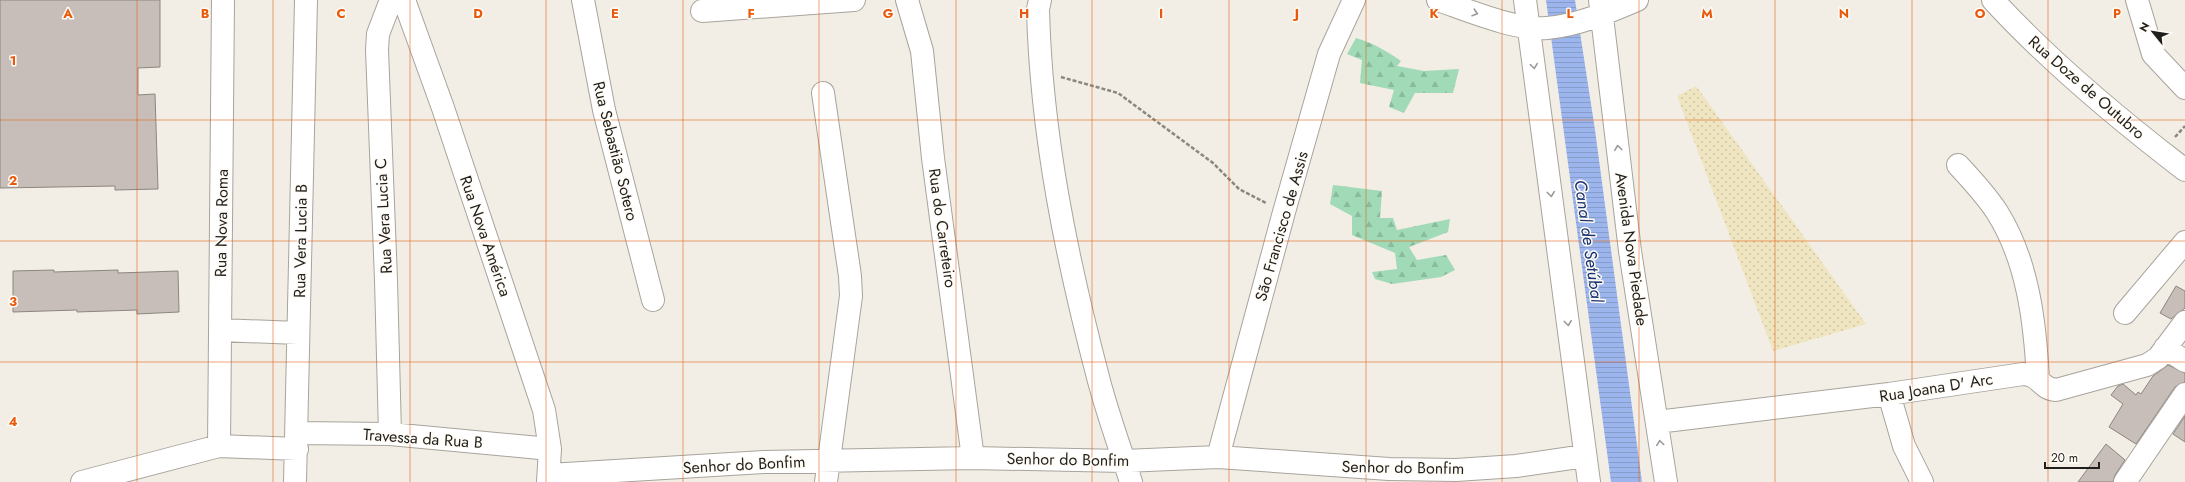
<svg xmlns="http://www.w3.org/2000/svg" width="2185" height="482" viewBox="0 0 2185 482" font-family="Jost,sans-serif">
<style>
.forest{fill:url(#forest-firs)}
.sand{fill:url(#sand-dots)}
.water{fill:url(#water-rules)}
.building{fill:#c7beb9;stroke:#8c8580}
.lines{fill:none;stroke-linecap:round;stroke-linejoin:round}
.minor-casing{stroke:#a8a49c;stroke-width:24}
.path{stroke:#8a8781;stroke-width:2.5;stroke-dasharray:4 2;stroke-linecap:butt}
.minor{stroke:#fff;stroke-width:22}
.oneway{stroke:#9b9a99}
.grid{fill:none;stroke:#e8590c;stroke-width:1;stroke-opacity:0.55}
.labels{text-anchor:middle;stroke-width:3;stroke-linejoin:round;paint-order:stroke}
.street-label{font-size:16px;fill:#211f1c;stroke:#fffbf5}
.water-label{font-size:17px;font-style:italic;fill:#193372;stroke:#fffbf5}
.grid-label{font-size:13px;text-anchor:middle;font-weight:bold;fill:#e8590c;stroke:#fffbf5;stroke-width:3;stroke-linejoin:round;paint-order:stroke}
</style>
<defs>
<pattern id="forest-firs" width="22" height="20" patternUnits="userSpaceOnUse"><rect width="22" height="20" fill="#a0dab6"/><path d="M5 1l3.5 6h-7zM16 11l3.5 6h-7z" fill="#8abb9c"/></pattern>
<pattern id="sand-dots" width="8" height="8" patternUnits="userSpaceOnUse"><rect width="8" height="8" fill="#efe5c0"/><path d="M2 2h.1M6 6h.1" fill="none" stroke="#cdc4a4" stroke-width="1.8" stroke-linecap="round"/></pattern>
<pattern id="water-rules" width="6" height="5" patternUnits="userSpaceOnUse"><rect width="6" height="5" fill="#9cb6ed"/><path d="M0 2.5h6" fill="none" stroke="#869ccb"/></pattern>
</defs>
<rect width="100%" height="100%" fill="#f2eee5"/>
<path class="forest" d="M 1356,38 C 1373,43 1387,51 1401,61 L 1397,66 L 1424,71 L 1459,69 L 1453,93 L 1415,93 L 1404,113 L 1389,107 L 1394,90 L 1360,83 L 1362,60 L 1347,54 Z
M 1333,185 L 1382,191 L 1380,218 L 1393,218 L 1397,230 L 1450,219 L 1448,232 L 1409,247 L 1417,260 L 1446,255 L 1455,270 L 1441,277 L 1392,284 L 1375,279 L 1372,272 L 1397,269 L 1395,253 L 1352,235 L 1352,216 L 1330,204 Z"/>
<path class="sand" d="M 1696,86 L 1707,101 L 1866,324 L 1773,351 L 1677,96 Z"/>
<path class="water" d="M 1546,0 L 1575,0 L 1595,130 L 1642,482 L 1611,482 Z"/>
<path class="building" d="M 0,0 L 160,0 L 160,67 L 138,68 L 138,95 L 155,94 L 158,189 L 115,190 L 115,186 L 0,188 Z
M 54,270 L 54,272 L 118,270 L 118,273 L 178,271 L 179,312 L 137,314 L 137,310 L 77,312 L 77,310 L 13,312 L 13,271 Z
M 2176,286 L 2185,291 L 2185,308 L 2171,319 L 2160,313 Z
M 2168,365 L 2185,373 L 2185,382 L 2175,387 L 2136,444 L 2109,427 L 2123,404 L 2111,395 L 2118,386 L 2123,384 L 2136,395 L 2138,392 L 2141,394 L 2153,376 Z
M 2185,416 L 2185,442 L 2173,434 Z
M 2106,444 L 2125,460 L 2115,475 L 2113,482 L 2078,482 Z"/>
<g class="lines">
<defs>
<path id="minor" d="M 404,0 L 443,108 L 544,410 L 550,449 L 548,482
M 583,0 L 604,110 L 653,300
M 907,0 L 922,51 L 933,158 L 973,458
M 1040,0 L 1038,9 C 1041,135 1067,260 1099,381 C 1108,415 1120,448 1131,482
M 1438,0 C 1467,10 1517,31 1547,28 C 1579,25 1609,12 1637,0
M 1525,0 L 1589,482
M 1600,0 L 1630,251 L 1666,482
M 1993,0 C 2051,63 2117,118 2185,170
M 2137,0 L 2153,54 L 2185,88
M 702,11 L 854,0
M 823,93 L 850,276 L 851,296 L 826,482
M 1958,165 C 1972,180 1986,195 1997,212 C 2028,261 2035,322 2038,379
M 2125,313 L 2185,242
M 220,330 L 298,333
M 2165,348 L 2185,361
M 1889,394 L 1904,446 L 1922,482
M 1657,422 L 1889,394 L 2023,374 C 2041,375 2040,389 2056,390 L 2147,365 L 2158,358 L 2185,322
M 297,433 L 390,434 L 550,449
M 390,434 L 386,280 L 377,50 L 378,34 L 391,0
M 219,446 L 223,0
M 1218,457 L 1284,212 L 1329,54 L 1354,0
M 549,475 L 764,462 L 973,458 L 1124,461 L 1218,457 L 1389,469 L 1456,470 L 1516,466 L 1585,456
M 82,482 L 219,446 L 297,449
M 295,482 L 306,0
M 2125,482 L 2185,394"/>
</defs>
<use href="#minor" class="minor-casing"/>
<path class="path" d="M 1061,77 L 1118,93 L 1213,163 L 1239,189 L 1266,203
M 2175,137 L 2185,126"/>
<use href="#minor" class="minor"/>
</g>
<defs><path id="oneway-chevron" d="M-2-3.5L2.5 0L-2 3.5" fill="none" stroke-width="1.6" stroke-linecap="round" stroke-linejoin="round"/></defs>
<g class="oneway">
<use href="#oneway-chevron" transform="translate(1475 13) rotate(18)"/>
<use href="#oneway-chevron" transform="translate(1534 66) rotate(82)"/>
<use href="#oneway-chevron" transform="translate(1618 148) rotate(-97)"/>
<use href="#oneway-chevron" transform="translate(1551 194) rotate(83)"/>
<use href="#oneway-chevron" transform="translate(1568 323) rotate(83)"/>
<use href="#oneway-chevron" transform="translate(1660 443) rotate(-98)"/>
</g>
<path class="grid" d="M 137,0 L 137,482M 273,0 L 273,482M 410,0 L 410,482M 546,0 L 546,482M 683,0 L 683,482M 819,0 L 819,482M 956,0 L 956,482M 1092,0 L 1092,482M 1229,0 L 1229,482M 1366,0 L 1366,482M 1502,0 L 1502,482M 1639,0 L 1639,482M 1775,0 L 1775,482M 1912,0 L 1912,482M 2048,0 L 2048,482M 0,120 L 2185,120M 0,241 L 2185,241M 0,362 L 2185,362"/>
<g class="labels">
<g class="street-label">
<text transform="translate(2087 87) rotate(41)" y="6">Rua Doze de Outubro</text>
<text transform="translate(616 151) rotate(76)" y="6">Rua Sebastião Sotero</text>
<text transform="translate(383 216) rotate(-93)" y="6">Rua Vera Lucia C</text>
<text transform="translate(221 223) rotate(-89)" y="6">Rua Nova Roma</text>
<text transform="translate(1281 226) rotate(-74)" y="6">São Francisco de Assis</text>
<text transform="translate(943 228) rotate(82)" y="6">Rua do Carreteiro</text>
<text transform="translate(486 236) rotate(71)" y="6">Rua Nova América</text>
<text transform="translate(300 241) rotate(-89)" y="6">Rua Vera Lucia B</text>
<text transform="translate(1632 249) rotate(82)" y="6">Avenida Nova Piedade</text>
<text transform="translate(1936 387) rotate(-9)" y="6">Rua Joana D' Arc</text>
<text transform="translate(423 438) rotate(4)" y="6">Travessa da Rua B</text>
<text transform="translate(1068 459) rotate(1)" y="6">Senhor do Bonfim</text>
<text transform="translate(744 464) rotate(-3)" y="6">Senhor do Bonfim</text>
<text transform="translate(1403 467) rotate(1)" y="6">Senhor do Bonfim</text>
</g>
<g class="water-label">
<text transform="translate(1589 241) rotate(82)" y="6">Canal de Setúbal</text>
</g>
</g>
<g class="grid-label">
<text x="68" y="18">A</text>
<text x="205" y="18">B</text>
<text x="341" y="18">C</text>
<text x="478" y="18">D</text>
<text x="615" y="18">E</text>
<text x="751" y="18">F</text>
<text x="888" y="18">G</text>
<text x="1024" y="18">H</text>
<text x="1161" y="18">I</text>
<text x="1297" y="18">J</text>
<text x="1434" y="18">K</text>
<text x="1570" y="18">L</text>
<text x="1707" y="18">M</text>
<text x="1844" y="18">N</text>
<text x="1980" y="18">O</text>
<text x="2117" y="18">P</text>
<text x="13" y="65">1</text>
<text x="13" y="185">2</text>
<text x="13" y="306">3</text>
<text x="13" y="426">4</text>
</g>
<g transform="translate(2153 32) rotate(300)" stroke="#fffbf5" stroke-width="3" paint-order="stroke">
<path d="M0-3L7 15L0 10L-7 15Z" fill="#211f1c"/>
<text y="-6" font-size="11" font-weight="bold" text-anchor="middle" fill="#211f1c">N</text>
</g>
<path d="M2045 462v6h54v-6" fill="none" stroke="#211f1c" stroke-width="2"/>
<text x="2051" y="462" font-size="12" fill="#211f1c" stroke="#fffbf5" stroke-width="3" paint-order="stroke">20 m</text>
</svg>
